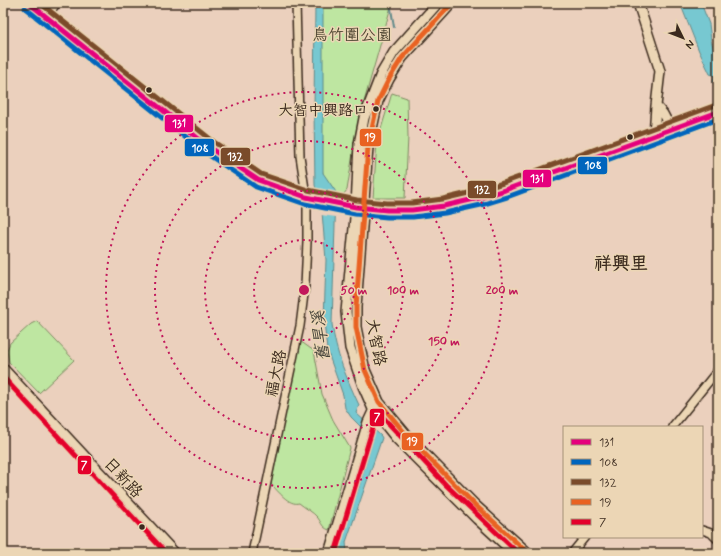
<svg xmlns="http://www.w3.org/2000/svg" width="721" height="556" viewBox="0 0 721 556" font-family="Mynerve,'LXGW WenKai TC',sans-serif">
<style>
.green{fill:#bee6a1;stroke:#7c8860}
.water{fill:#77c8d1;stroke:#5f8989}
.pier{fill:#ebd0bd}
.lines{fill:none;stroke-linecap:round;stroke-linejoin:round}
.stream{stroke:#5f8989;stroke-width:2}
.street-casing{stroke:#3b2a1e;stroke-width:10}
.secondary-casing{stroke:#3b2a1e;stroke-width:12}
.street{stroke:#ecd6b5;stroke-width:7}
.secondary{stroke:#ecd6b5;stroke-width:9}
.bus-1-casing{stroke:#ecd6b5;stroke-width:8}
.bus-2-casing{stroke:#ecd6b5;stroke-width:8}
.bus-3-casing{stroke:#ecd6b5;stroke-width:8}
.bus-4-casing{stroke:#ecd6b5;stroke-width:8}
.bus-5-casing{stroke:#ecd6b5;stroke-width:8}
.bus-1{stroke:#e5007d;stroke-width:5}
.bus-2{stroke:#0065bd;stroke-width:5}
.bus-3{stroke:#7a4b2a;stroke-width:5}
.bus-4{stroke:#e96222;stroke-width:5}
.bus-5{stroke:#e4002b;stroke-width:5}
.ring{fill:none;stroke:#c2185b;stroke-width:2;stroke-dasharray:2 4}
.bus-dot{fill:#3b2a1e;stroke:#ecd6b5;stroke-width:1.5}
.labels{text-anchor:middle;stroke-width:3;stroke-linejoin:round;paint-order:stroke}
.bus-label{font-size:15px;fill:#3b2a1e;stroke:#ecd6b5;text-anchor:end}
.park-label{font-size:16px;fill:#4f4632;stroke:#ecd6b5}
.street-label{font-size:16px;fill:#3b2a1e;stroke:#ecd6b5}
.water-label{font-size:17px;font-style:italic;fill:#444239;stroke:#ecd6b5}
.quarter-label{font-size:18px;font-weight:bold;fill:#3b2a1e;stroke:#ecd6b5}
.centre{fill:#c2185b;stroke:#ecd6b5;stroke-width:2}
.ring-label{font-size:12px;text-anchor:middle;font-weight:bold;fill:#c2185b;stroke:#ecd6b5;stroke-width:3;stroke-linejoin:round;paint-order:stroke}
.line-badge{stroke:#ecd6b5;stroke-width:1.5}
.badge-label{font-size:11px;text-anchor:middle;font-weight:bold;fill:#fff}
</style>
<rect width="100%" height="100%" fill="#ebd0bd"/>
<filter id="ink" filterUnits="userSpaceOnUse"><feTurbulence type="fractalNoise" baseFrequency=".025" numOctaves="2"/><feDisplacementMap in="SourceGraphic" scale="8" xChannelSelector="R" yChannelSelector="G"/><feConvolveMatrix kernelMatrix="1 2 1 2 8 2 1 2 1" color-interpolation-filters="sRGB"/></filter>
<g filter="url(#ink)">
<path class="green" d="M 321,3 L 392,3 L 358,123 L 347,190 L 343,195 L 336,195 L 325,185 L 321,162 Z
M 392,93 L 407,98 L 408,137 L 405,198 L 373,198 L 377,142 Z
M 37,321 L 74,360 L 39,393 L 9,362 L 7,350 L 10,343 L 31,324 Z
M 300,341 L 314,351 L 322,394 L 333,420 L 350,448 L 329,530 C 322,527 322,524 318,518 C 313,512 305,508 299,503 C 289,506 278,491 271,484 Z"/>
<path class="water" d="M 315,3 L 322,3 L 323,11 L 323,173 L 336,192 L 332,324 C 336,354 346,377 359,405 L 356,413 L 381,436 L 382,438 L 346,542 L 347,553 L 338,553 L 339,546 L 359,487 L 373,439 L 351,417 L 345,408 L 343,395 L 327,350 L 324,321 L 326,260 L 322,212 L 315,185 L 314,111 Z
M 680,3 L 701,3 L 709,24 L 711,40 L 718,63 L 718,91 L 713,82 L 714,76 L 710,74 L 699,51 Z"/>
<path class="pier" d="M 318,191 L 338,194 L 336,217 L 321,215 L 317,198 Z"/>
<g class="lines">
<path class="stream" d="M 390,3 L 394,27"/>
<defs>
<path id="street" d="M 46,17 L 57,3
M 3,367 L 176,553
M 672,427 L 718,370
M 702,530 L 711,533 L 718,540
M 252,553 L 300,326 L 305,286 L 307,242 L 307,202 L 300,156 L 296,3
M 328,553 L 367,422 L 373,409 L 376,405
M 572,553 L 585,537"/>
<path id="secondary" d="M 29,3 L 210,148 L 258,180 L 306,197 L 356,207 L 387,210 L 412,210 L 444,206 L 479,198 L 505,190 L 718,112
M 438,3 L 394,52 L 381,74 L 364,118 L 359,144 L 356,207 L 346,312 L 350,348 L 363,386 L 373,409 L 396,438 L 477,519 L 514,553
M 452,3 L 402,58 L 389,79 L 378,101 L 368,147 L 356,307 L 356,327 L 360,347 L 365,370 L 379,402 L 409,438 L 475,505 L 528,553
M 638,3 L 660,71 L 656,106 L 654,135
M 656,106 L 663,114 L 671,129"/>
</defs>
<use href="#street" class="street-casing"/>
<use href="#secondary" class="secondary-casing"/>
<use href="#street" class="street"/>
<use href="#secondary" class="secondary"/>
<defs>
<path id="bus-1" d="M 29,3 L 210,148 L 258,180 L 306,197 L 356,207 L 387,210 L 412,210 L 444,206 L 479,198 L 505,190 L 718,112"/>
<path id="bus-2" d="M 25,8 L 206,153 L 256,187 L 305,204 L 355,214 L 387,217 L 413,217 L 445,213 L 481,205 L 507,197 L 718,119"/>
<path id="bus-3" d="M 40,3 L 214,142 L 261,174 L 308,190 L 357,200 L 387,203 L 412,203 L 443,199 L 477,191 L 503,183 L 716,105"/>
<path id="bus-4" d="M 452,3 L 402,58 L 389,79 L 378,101 L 368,147 L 356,307 L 356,327 L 365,370 L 379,402 L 409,438 L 475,505 L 528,553"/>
<path id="bus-5" d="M 3,377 L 166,553
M 335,553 L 374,424 L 379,413 L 446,485 L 518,553"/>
</defs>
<use href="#bus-1" class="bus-1-casing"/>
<use href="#bus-2" class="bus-2-casing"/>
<use href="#bus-3" class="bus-3-casing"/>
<use href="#bus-4" class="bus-4-casing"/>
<use href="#bus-5" class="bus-5-casing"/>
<use href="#bus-1" class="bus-1"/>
<use href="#bus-2" class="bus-2"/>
<use href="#bus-3" class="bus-3"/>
<use href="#bus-4" class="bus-4"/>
<use href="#bus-5" class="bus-5"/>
</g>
</g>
<g class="ring">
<circle cx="304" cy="290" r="50"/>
<circle cx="304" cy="290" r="99"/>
<circle cx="304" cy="290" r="149"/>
<circle cx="304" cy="290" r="198"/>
</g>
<g class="bus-dot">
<circle cx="149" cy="90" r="3.5"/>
<circle cx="376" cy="109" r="3.5"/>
<circle cx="630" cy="137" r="3.5"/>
<circle cx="142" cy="527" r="3.5"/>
</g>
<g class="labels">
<g class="bus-label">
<text x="368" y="115">大智中興路口</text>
</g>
<g class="park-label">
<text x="352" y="40">鳥竹圍公園</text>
</g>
<g class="street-label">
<text transform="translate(377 342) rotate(79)" y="6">大智路</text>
<text transform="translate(275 373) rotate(-78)" y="6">福大路</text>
<text transform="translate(124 477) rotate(47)" y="6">日新路</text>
</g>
<g class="water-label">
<text transform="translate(320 336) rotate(-97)" y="6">舊旱溪</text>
</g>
<g class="quarter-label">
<text x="621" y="269">祥興里</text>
</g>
</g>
<circle cx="304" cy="290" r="6" class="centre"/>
<g class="ring-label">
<text x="354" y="294">50 m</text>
<text x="403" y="294">100 m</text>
<text x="502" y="294">200 m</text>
<text x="444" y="345">150 m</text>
</g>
<g class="line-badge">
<rect x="164" y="114" width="30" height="19" rx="4" fill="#e5007d"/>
<rect x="359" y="128" width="23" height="19" rx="4" fill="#e96222"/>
<rect x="184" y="138" width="31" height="19" rx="4" fill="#0065bd"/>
<rect x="220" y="147" width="31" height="19" rx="4" fill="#7a4b2a"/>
<rect x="577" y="156" width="31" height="19" rx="4" fill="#0065bd"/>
<rect x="522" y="169" width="30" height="19" rx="4" fill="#e5007d"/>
<rect x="467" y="180" width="30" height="19" rx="4" fill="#7a4b2a"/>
<rect x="369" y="408" width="16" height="19" rx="4" fill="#e4002b"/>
<rect x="401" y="432" width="23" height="19" rx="4" fill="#e96222"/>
<rect x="77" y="455" width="15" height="20" rx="4" fill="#e4002b"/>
</g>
<g class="badge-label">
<text x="179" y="127">131</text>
<text x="370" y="141">19</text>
<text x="200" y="152">108</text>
<text x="235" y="160">132</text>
<text x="593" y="169">108</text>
<text x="537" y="182">131</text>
<text x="482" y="193">132</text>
<text x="377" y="421">7</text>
<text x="412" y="445">19</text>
<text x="84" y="469">7</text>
</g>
<rect width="721" height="556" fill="none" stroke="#ecd6b5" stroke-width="16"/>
<rect x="8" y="8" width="705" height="540" fill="none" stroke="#3b2a1e" stroke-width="1.5" filter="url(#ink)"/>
<rect x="563" y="426" width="140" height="112" fill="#ecd6b5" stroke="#a59179"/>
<rect x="571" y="439" width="20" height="6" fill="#e5007d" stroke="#a59179"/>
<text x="599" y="446" font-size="12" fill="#3b2a1e">131</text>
<rect x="571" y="459" width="20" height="6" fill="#0065bd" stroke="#a59179"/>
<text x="599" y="466" font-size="12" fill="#3b2a1e">108</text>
<rect x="571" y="479" width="20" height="6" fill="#7a4b2a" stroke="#a59179"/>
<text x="599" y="486" font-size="12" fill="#3b2a1e">132</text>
<rect x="571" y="499" width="20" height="6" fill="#e96222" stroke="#a59179"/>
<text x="599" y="506" font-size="12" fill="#3b2a1e">19</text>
<rect x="571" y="519" width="20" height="6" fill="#e4002b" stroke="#a59179"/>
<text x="599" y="526" font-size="12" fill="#3b2a1e">7</text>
<g transform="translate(683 38) rotate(133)" stroke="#ecd6b5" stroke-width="3" paint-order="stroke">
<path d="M0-3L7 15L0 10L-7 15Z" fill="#3b2a1e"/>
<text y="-6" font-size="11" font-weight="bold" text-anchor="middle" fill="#3b2a1e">N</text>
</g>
</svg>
